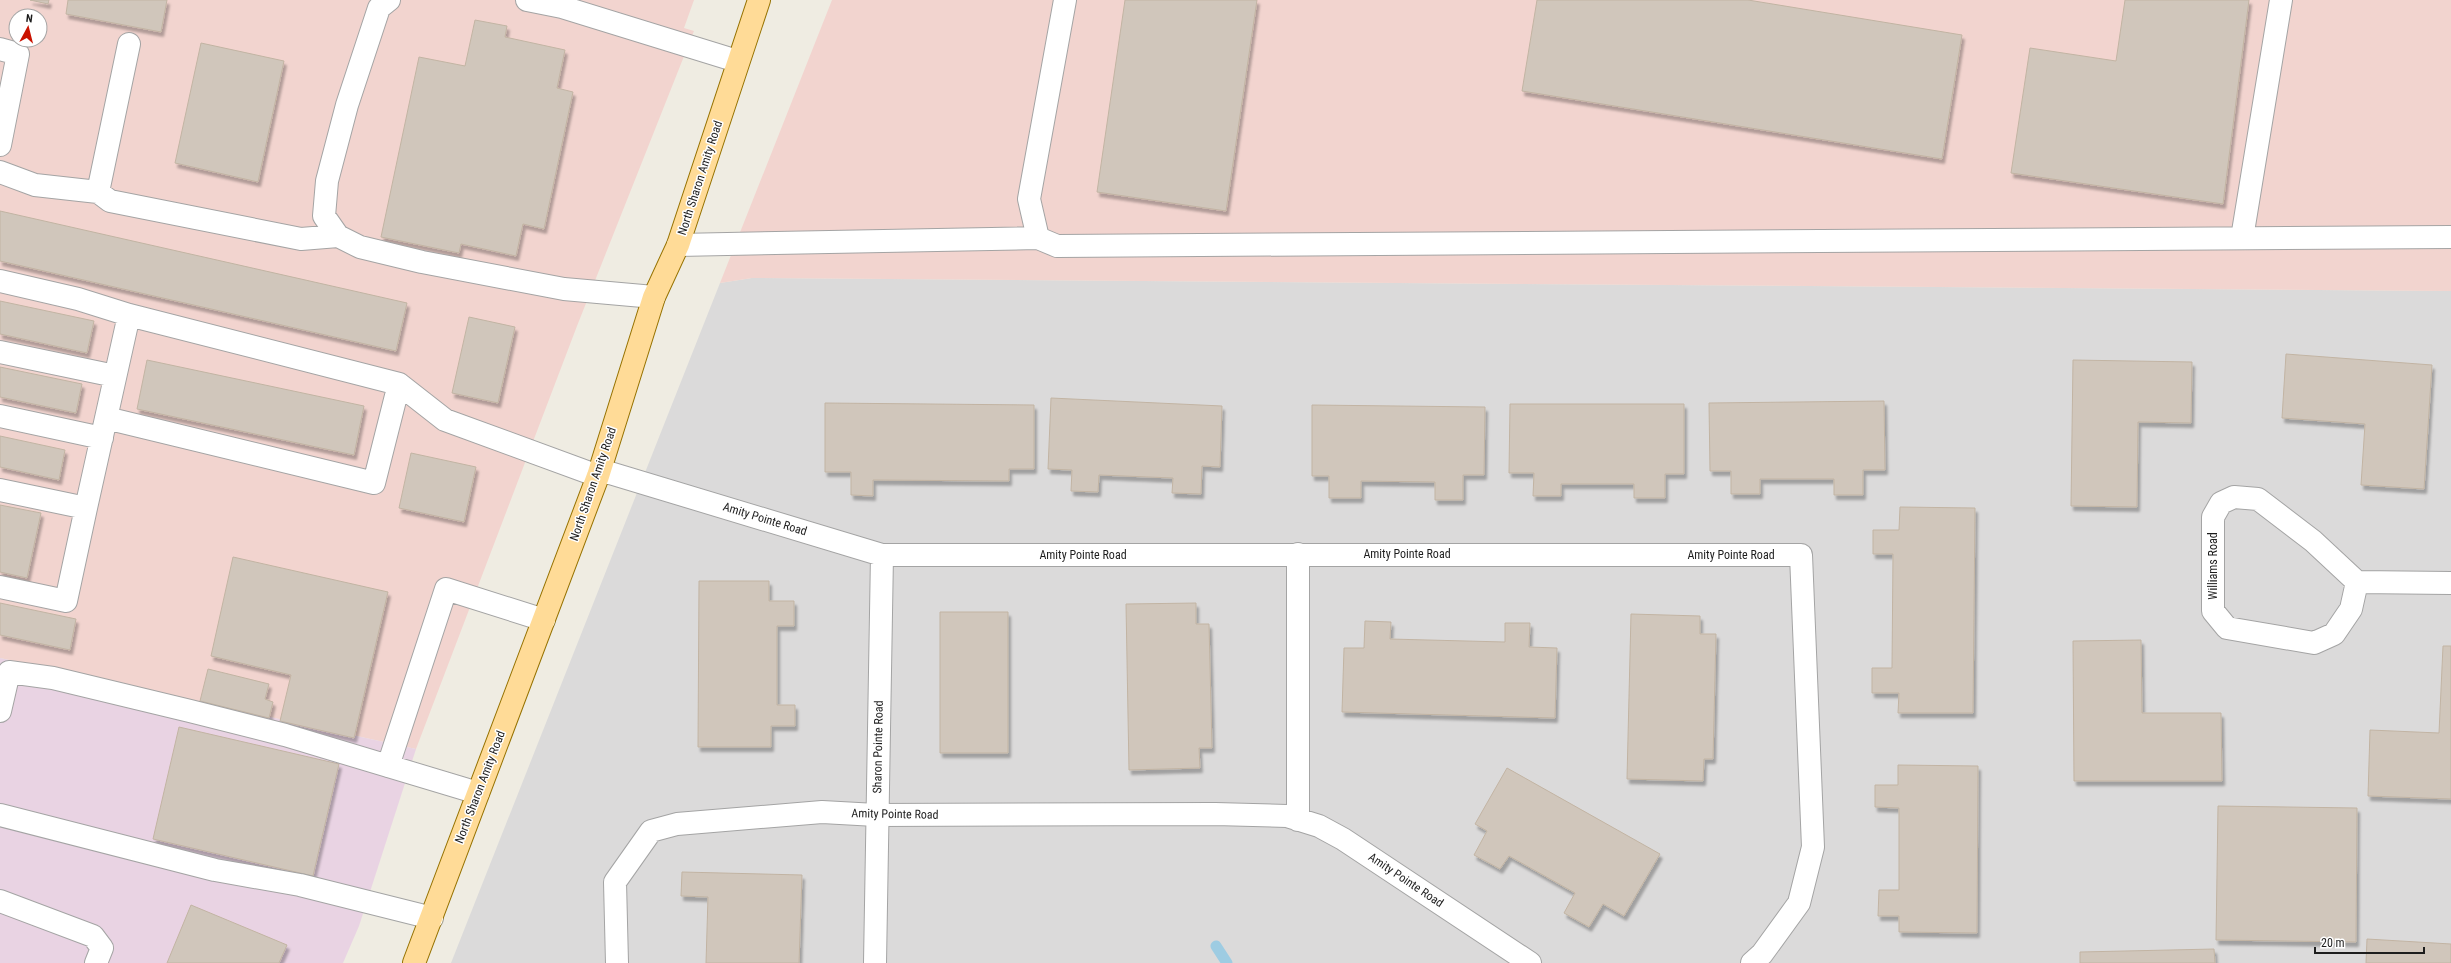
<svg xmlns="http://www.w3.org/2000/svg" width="2451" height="963" viewBox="0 0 2451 963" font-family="'Roboto Condensed',sans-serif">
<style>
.residential{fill:#dbdada}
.commercial{fill:#f2d4cf;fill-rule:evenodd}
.industrial{fill:#e9d3e3}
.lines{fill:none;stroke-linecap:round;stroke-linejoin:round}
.stream{stroke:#9ecce2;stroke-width:11}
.building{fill:#d0c6bb;stroke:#c2b4a3;filter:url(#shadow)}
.minor-casing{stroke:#a4a4a4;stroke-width:24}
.major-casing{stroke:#967200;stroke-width:24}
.minor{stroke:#fff;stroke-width:22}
.major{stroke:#ffdb97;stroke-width:22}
.labels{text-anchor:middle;stroke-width:3;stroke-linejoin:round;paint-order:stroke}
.street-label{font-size:12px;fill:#1d1d1d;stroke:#fff}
</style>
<defs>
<filter id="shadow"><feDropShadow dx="2.5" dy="4.5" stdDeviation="1" flood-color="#0004"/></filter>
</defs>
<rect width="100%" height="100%" fill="#efece2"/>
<path class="residential" d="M 752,278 L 2451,291 L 2451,963 L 451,963 L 720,283 Z"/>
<path class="commercial" d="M 0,0 L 694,0 L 684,28 L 694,31 L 577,326 L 416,749 L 0,658 ZM 16,16 L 40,16 L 40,40 L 16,40 Z
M 832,0 L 2451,0 L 2451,291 L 752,278 L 720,283 Z"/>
<path class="industrial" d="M 0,658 L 416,749 L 359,926 L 343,963 L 0,963 Z"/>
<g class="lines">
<path class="stream" d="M 1216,946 L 1227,963"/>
</g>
<path class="building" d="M 30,0 L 49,0 L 48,4 Z
M 68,0 L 167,0 L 161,32 L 66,14 Z
M 1125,0 L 1257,0 L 1226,211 L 1097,192 Z
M 1537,0 L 1748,0 L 1962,35 L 1942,159 L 1522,91 Z
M 2125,0 L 2249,0 L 2223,204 L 2011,173 L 2030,48 L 2116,61 Z
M 475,20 L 507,26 L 505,37 L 565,50 L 557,88 L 573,92 L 544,229 L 523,224 L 516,256 L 461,244 L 459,253 L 381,237 L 419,57 L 465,66 Z
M 201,43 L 284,61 L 258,182 L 175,163 Z
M 0,211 L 407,303 L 396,351 L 0,261 Z
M 0,301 L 94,321 L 87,353 L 0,334 Z
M 469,317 L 515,327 L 498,403 L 452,393 Z
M 2286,354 L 2432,365 L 2424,489 L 2361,485 L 2365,424 L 2282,418 Z
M 147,360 L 364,406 L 354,455 L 137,409 Z
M 2073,360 L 2192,362 L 2191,423 L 2138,422 L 2137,507 L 2071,506 Z
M 0,367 L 82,384 L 76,413 L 0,397 Z
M 1051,398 L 1222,406 L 1220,467 L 1202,466 L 1201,494 L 1172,493 L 1173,478 L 1099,475 L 1098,492 L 1071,491 L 1072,470 L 1048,469 Z
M 1884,401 L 1885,470 L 1863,470 L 1863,495 L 1834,495 L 1834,479 L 1760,479 L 1760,494 L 1731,494 L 1731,471 L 1710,471 L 1709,403 Z
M 825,403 L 1034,405 L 1034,469 L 1009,469 L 1009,481 L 873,480 L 873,496 L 851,495 L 851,472 L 825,472 Z
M 1510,404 L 1684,404 L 1684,474 L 1665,474 L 1665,498 L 1634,498 L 1634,484 L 1561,484 L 1561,496 L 1533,496 L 1534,473 L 1509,473 Z
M 1312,405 L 1485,407 L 1484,475 L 1463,475 L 1463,500 L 1435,500 L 1435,482 L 1361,481 L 1361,498 L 1329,498 L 1329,476 L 1312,476 Z
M 0,436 L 65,450 L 59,480 L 0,467 Z
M 411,453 L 476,467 L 464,522 L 399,508 Z
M 0,505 L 41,513 L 27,578 L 0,572 Z
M 1900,507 L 1975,508 L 1973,713 L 1898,713 L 1899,693 L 1872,693 L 1872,668 L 1892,668 L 1893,554 L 1873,554 L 1873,530 L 1899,530 Z
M 233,557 L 388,592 L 354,738 L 280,721 L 291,675 L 211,656 Z
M 699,581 L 769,581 L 769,601 L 794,601 L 794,626 L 777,626 L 777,705 L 795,705 L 795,726 L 771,726 L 771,747 L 698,747 Z
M 0,603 L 76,619 L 70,650 L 0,635 Z
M 1196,603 L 1196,624 L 1209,624 L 1212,748 L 1199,748 L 1200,768 L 1129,770 L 1126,604 Z
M 940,612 L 1008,612 L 1008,753 L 940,753 Z
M 1631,614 L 1700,616 L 1700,634 L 1716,634 L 1713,759 L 1704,759 L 1703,781 L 1627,779 Z
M 1365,621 L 1391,622 L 1390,639 L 1505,642 L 1505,623 L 1530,623 L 1529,647 L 1557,648 L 1555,718 L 1342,712 L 1344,648 L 1364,648 Z
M 2141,640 L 2142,713 L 2221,713 L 2222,781 L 2074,781 L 2073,641 Z
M 2443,646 L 2451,646 L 2451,799 L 2368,796 L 2370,730 L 2439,733 Z
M 208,669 L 269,684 L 265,699 L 273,702 L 269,718 L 200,701 Z
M 179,727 L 339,764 L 313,876 L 153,839 Z
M 1898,765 L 1978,766 L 1977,933 L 1899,932 L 1899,916 L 1878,916 L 1879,890 L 1899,890 L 1899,808 L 1875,807 L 1875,785 L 1898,785 Z
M 1507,768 L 1660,854 L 1624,916 L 1603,904 L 1589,927 L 1564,913 L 1575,893 L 1509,856 L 1500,869 L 1474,855 L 1487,831 L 1475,824 Z
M 2218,806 L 2357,808 L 2356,942 L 2216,940 Z
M 682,872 L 802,875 L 799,963 L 706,963 L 708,897 L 681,896 Z
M 191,905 L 287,945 L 279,963 L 167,963 Z
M 2367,939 L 2451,944 L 2451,963 L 2366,963 Z
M 2214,949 L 2215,963 L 2080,963 L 2080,952 Z"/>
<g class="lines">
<defs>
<path id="minor" d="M 389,0 L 379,8 L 347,105 L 327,181 L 324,216 L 338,236 L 360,247 L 422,262 L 564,289 L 654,297
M 527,0 L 562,7 L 737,61
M 1065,0 L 1029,199 L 1038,238 L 1057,246 L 2451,237
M 129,44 L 98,192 L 110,201 L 301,239 L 338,236
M 0,49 L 18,54 L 0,145
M 0,172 L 35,185 L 98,192
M 2242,238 L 2281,0
M 678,245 L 1038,238
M 0,281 L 78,299 L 129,315 L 399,384 L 445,420 L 598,476
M 0,352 L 115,376
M 0,416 L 102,438
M 106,418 L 374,483 L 399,384
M 600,470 L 882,555 L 1801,555 L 1813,847 L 1799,903 L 1762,954 L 1752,963
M 0,490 L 86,508 L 129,315
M 2357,582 L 2351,609 L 2334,634 L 2314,643 L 2227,628 L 2213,611 L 2213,517 L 2221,503 L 2234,497 L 2258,499 L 2313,541 L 2357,582 L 2451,583
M 0,587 L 66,601 L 86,508
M 0,711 L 9,672 L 53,678 L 190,711 L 285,735 L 478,793
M 388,766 L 446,589 L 544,620
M 0,815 L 215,870 L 300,885 L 432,918
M 1298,820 L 1298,554
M 0,901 L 93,936 L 102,948 L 96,963
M 617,963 L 615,882 L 651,831 L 677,824 L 822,812 L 876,815 L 1215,814 L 1287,816 L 1319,826 L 1343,839 L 1530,963
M 875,963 L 882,555"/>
<path id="major" d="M 414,963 L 598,476 L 654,297 L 678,245 L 759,0"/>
</defs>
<use href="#minor" class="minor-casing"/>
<use href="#major" class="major-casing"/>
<use href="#minor" class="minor"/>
<use href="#major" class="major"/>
</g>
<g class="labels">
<g class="street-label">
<text transform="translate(700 178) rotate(-72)" y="4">North Sharon Amity Road</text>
<text transform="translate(593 484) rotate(-71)" y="4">North Sharon Amity Road</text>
<text transform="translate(765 519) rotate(17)" y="4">Amity Pointe Road</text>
<text x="1407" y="558">Amity Pointe Road</text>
<text x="1083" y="559">Amity Pointe Road</text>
<text x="1731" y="559">Amity Pointe Road</text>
<text transform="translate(2213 566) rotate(-90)" y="4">Williams Road</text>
<text transform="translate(878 747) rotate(-89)" y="4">Sharon Pointe Road</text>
<text transform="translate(480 787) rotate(-69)" y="4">North Sharon Amity Road</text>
<text transform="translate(895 814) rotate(1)" y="4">Amity Pointe Road</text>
<text transform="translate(1406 880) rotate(34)" y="4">Amity Pointe Road</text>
</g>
</g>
<g transform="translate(28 28) rotate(7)"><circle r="19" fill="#ffffff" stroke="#a5a5a5"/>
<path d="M0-3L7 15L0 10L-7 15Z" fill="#ca1200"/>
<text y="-6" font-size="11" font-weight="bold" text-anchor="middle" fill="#1d1d1d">N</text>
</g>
<path d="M2315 947v6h109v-6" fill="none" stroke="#1d1d1d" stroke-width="2"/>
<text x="2321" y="947" font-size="12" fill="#1d1d1d" stroke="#ffffff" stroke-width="3" paint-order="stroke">20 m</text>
</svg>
